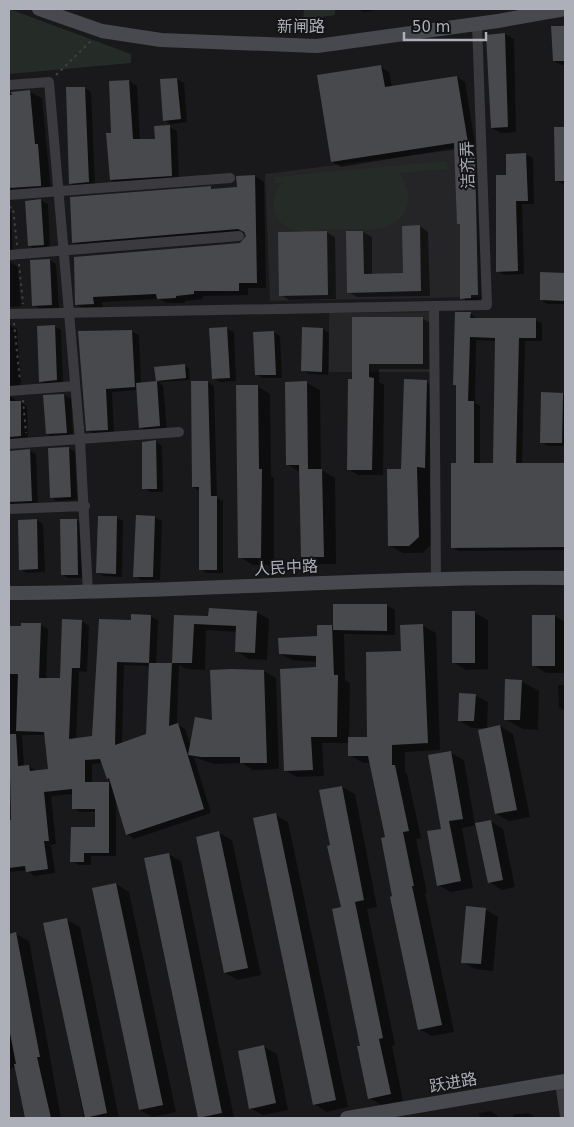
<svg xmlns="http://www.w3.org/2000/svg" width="574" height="1127" viewBox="0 0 574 1127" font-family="'DejaVu Sans','Noto Sans SC',sans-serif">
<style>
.built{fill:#252527}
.green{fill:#252c27}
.shadow{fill:#0007;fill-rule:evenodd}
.building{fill:#48494d;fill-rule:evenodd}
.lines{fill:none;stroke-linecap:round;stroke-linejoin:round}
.path{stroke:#404146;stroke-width:2;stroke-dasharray:2.5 4;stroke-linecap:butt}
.street{stroke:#3a3a3f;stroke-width:10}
.secondary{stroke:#48494f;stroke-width:14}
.labels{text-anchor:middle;stroke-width:4;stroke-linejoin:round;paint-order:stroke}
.street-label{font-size:16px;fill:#adafb9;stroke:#141416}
</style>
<rect width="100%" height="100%" fill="#19191b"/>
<path class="built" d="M 477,147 L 482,297 L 270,301 L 265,174 Z
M 430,312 L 430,372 L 329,372 L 329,313 Z"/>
<path class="green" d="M 9,9 L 131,54 L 131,63 L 9,74 Z
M 304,9 L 335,9 L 335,15 L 303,20 Z
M 447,161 L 448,169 L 399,173 C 413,191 413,217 387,226 C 375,231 348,228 333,229 C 321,229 303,233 291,229 C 270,221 268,197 283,182 L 274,183 L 274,177 Z"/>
<path class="shadow" d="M 358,9 L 384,9 L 364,12 Z
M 565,27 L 565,65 L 562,65 L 554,61 L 552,28 Z
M 505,34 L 514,39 L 516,132 L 501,133 L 492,128 Z
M 381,67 L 389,72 L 392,87 L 457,77 L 465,82 L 477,157 L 486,299 L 479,299 L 479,303 L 470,303 L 462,298 L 461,225 L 458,223 L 456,148 L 341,167 L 332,162 Z
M 177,79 L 184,83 L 187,122 L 171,124 L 164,120 Z
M 129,81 L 137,86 L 140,140 L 156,140 L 169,127 L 177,131 L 179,179 L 118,184 L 111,180 L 113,134 L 110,82 Z
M 85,88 L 91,92 L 95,185 L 76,187 L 70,183 Z
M 30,92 L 42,98 L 51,192 L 9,195 L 9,94 Z
M 565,128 L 565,185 L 557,181 L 555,129 Z
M 526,155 L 533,158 L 534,204 L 522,204 L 524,274 L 504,275 L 497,271 L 508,176 Z
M 255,176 L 264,182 L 266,288 L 248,288 L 248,295 L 203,296 L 203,299 L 185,301 L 185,303 L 167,303 L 159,299 L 102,302 L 103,309 L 86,310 L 76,304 L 75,258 L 240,244 L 246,240 L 246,234 L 83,248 L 73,242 L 210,188 L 214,190 L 238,189 Z
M 41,201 L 48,204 L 50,248 L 36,249 L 29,246 L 27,202 Z
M 9,211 L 11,212 L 13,252 L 9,258 Z
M 420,226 L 428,232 L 430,296 L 357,297 L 348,292 L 363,232 L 372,237 L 372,275 L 404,275 Z
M 326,232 L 335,237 L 336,299 L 289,300 L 281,295 Z
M 50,260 L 56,264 L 59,308 L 40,309 L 34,305 Z
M 9,261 L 18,267 L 21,306 L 9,307 Z
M 542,274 L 565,274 L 565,304 L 547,304 L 541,300 Z
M 470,313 L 477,319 L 535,320 L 542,323 L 542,341 L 525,341 L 522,464 L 565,464 L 565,550 L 459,551 L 452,547 L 457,464 L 458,386 L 454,384 ZM 476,340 L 496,341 L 494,464 L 480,464 L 480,406 L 475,403 Z
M 353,319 L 423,319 L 434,325 L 433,369 L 379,369 L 379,382 L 384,385 L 383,475 L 358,475 L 348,469 L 353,380 Z
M 9,325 L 17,329 L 21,387 L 9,394 Z
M 54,326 L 61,330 L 63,384 L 47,385 L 41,381 Z
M 227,329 L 234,332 L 236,381 L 220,382 L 213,378 L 211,330 Z
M 323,329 L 329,333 L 328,375 L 309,374 L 302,370 Z
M 132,332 L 139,335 L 141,384 L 159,382 L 163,386 L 167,430 L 146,431 L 140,427 L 137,390 L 112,392 L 114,433 L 94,434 L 87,430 L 79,333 Z
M 274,332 L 280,336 L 282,378 L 263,378 L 257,375 Z
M 185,366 L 189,368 L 190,380 L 161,382 L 157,380 Z
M 208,382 L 214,386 L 217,498 L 223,501 L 223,573 L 207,573 L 200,569 L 200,491 L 193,487 Z
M 426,382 L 439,389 L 438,474 L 430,474 L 431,544 L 423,553 L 403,553 L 390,546 L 402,470 Z
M 286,383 L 307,383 L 320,390 L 321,470 L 335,478 L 336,564 L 315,564 L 302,557 L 300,472 L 287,464 Z
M 257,386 L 270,394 L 271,476 L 274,478 L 274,565 L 253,565 L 240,557 Z
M 563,394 L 565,396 L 565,446 L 548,446 L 541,442 Z
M 64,395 L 71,399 L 73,436 L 54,438 L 47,434 L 45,396 Z
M 9,396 L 27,406 L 28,439 L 9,448 Z
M 156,442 L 162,446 L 163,492 L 150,492 L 144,488 Z
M 69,448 L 75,452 L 77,500 L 57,501 L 51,497 Z
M 9,450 L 11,452 L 30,451 L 36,454 L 38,504 L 9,506 Z
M 137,517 L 155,517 L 162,521 L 160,580 L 141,580 L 135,576 Z
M 117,518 L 123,521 L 122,577 L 104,576 L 97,573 Z
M 37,520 L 43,524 L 45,572 L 27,573 L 20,569 Z
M 77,520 L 83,524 L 84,578 L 68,578 L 62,574 Z
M 386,605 L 395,610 L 395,635 L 344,634 L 345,680 L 350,683 L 349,738 L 368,738 L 402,652 L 423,626 L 436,633 L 440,750 L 405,752 L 405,772 L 407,774 L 421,838 L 416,839 L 427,893 L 425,893 L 454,1032 L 432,1036 L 419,1029 L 394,897 L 386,838 L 370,763 L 363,763 L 350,755 L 349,743 L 322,743 L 324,776 L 297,777 L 286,771 L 318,669 L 318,662 L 292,660 L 280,654 L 318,637 L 332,627 Z
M 256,612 L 269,619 L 267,660 L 249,659 L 236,651 L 237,632 L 206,630 L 205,670 L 186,669 L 179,665 L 177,724 L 185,729 L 191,747 L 264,671 L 276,678 L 279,769 L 253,770 L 242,763 L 214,764 L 194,757 L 211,813 L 134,839 L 127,834 L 116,800 L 116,856 L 91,856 L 91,865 L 79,865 L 72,861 L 97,828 L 97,812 L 80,812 L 73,808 L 73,794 L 51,796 L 56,844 L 51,845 L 55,873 L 34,876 L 27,870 L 9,872 L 9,821 L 12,821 L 9,800 L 9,627 L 41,625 L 48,629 L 46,679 L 61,680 L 81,621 L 89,626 L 87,672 L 79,671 L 76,739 L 93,737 L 100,620 L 132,621 L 150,616 L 158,620 L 156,664 L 173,664 L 175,616 L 210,617 ZM 124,665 L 150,666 L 147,734 L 122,744 ZM 22,735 L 45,735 L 49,770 L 36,771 L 29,766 L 24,766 ZM 103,763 L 108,778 L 113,785 L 109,783 L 92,783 L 92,764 Z
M 475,613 L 488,620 L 488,669 L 466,670 L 453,662 Z
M 555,616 L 565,622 L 565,673 L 546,673 L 533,665 Z
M 521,681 L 539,691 L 538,730 L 523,729 L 505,719 Z
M 558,685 L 565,685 L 565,711 L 559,707 Z
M 475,695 L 488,702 L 487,729 L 500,726 L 513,734 L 530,817 L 509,821 L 496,814 L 487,728 L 472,728 L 459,720 Z
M 451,753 L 464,760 L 475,825 L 490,821 L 503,829 L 515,887 L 502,890 L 489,882 L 477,825 L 462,828 L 473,888 L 451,892 L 438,885 Z
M 342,787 L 355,794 L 377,907 L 367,909 L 395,1045 L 392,1046 L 403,1101 L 382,1105 L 369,1098 L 332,846 Z
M 275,815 L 288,822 L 348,1107 L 327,1112 L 314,1104 Z
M 219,833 L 232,840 L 261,975 L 238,980 L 225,973 Z
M 168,854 L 181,861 L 234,1118 L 198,1118 Z
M 116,884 L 129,892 L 176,1112 L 153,1117 L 140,1110 Z
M 485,909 L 498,917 L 493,971 L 475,969 L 462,962 Z
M 67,920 L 80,927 L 119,1118 L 84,1118 L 45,924 Z
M 16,934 L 29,941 L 61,1118 L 26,1118 L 16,1067 L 9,1069 L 9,935 Z
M 264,1047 L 277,1054 L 288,1110 L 263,1115 L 250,1108 Z
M 490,1111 L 497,1115 L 498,1118 L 480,1118 L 479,1113 Z
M 528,1113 L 538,1118 L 514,1118 L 513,1115 Z"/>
<path class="building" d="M 551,26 L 565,26 L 565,61 L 553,61 Z
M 505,33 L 508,127 L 491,128 L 486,35 Z
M 381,65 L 385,87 L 457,76 L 470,155 L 475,154 L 478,295 L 471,295 L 471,298 L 460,299 L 460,224 L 457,224 L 454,143 L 331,162 L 317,75 Z
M 177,78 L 181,119 L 163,121 L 160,79 Z
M 129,80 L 133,139 L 155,139 L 154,126 L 170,125 L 172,176 L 110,180 L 106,133 L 111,133 L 109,81 Z
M 66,87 L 85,87 L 89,182 L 69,184 Z
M 30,90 L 35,144 L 38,144 L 41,183 L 41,186 L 9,188 L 9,95 L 12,95 L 11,92 Z
M 554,127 L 565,127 L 565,181 L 555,181 Z
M 526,153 L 528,201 L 516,201 L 518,271 L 496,272 L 496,175 L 506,175 L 506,154 Z
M 255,175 L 257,283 L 239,283 L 239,291 L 194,291 L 194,294 L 176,296 L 176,298 L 157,299 L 156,294 L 93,297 L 94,304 L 75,305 L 74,257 L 240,243 L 246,236 L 244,232 L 238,229 L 72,243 L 70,197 L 211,186 L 211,189 L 237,187 L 236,176 Z
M 41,199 L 44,245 L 28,246 L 25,201 Z
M 420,225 L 421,291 L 347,293 L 346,231 L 363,231 L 364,274 L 403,273 L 402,226 Z
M 327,231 L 328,295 L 279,296 L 278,232 Z
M 50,259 L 52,305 L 32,306 L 30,260 Z
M 540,272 L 565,273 L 565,301 L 540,300 Z
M 455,312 L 471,312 L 470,318 L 536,318 L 536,338 L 519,338 L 516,463 L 565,463 L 565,547 L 451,548 L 451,463 L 456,463 L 456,385 L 453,385 ZM 470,337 L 495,338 L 493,463 L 474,463 L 474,401 L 468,401 Z
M 352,317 L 423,317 L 423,364 L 369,364 L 369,377 L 374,378 L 372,470 L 347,470 L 348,379 L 352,379 Z
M 55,325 L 57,380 L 39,382 L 37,326 Z
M 227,327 L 230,378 L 212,379 L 209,328 Z
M 302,327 L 323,328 L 322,372 L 301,371 Z
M 132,330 L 135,387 L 106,389 L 108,430 L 86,431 L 78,331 Z
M 274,331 L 276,375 L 255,375 L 253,332 Z
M 185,364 L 186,378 L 156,381 L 154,367 Z
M 404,379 L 427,380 L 425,468 L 417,467 L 419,537 L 409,546 L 388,546 L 387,469 L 401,469 Z
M 157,381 L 160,426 L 139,428 L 136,383 Z
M 191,381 L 208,381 L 211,496 L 217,496 L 217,570 L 199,570 L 199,487 L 192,487 Z
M 307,381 L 308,469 L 322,469 L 324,557 L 301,557 L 299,465 L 286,465 L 285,382 Z
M 236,385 L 258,385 L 259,469 L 262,469 L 261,558 L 238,558 Z
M 541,392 L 563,393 L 562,443 L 540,443 Z
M 64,394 L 67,433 L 46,434 L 43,395 Z
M 9,401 L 21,401 L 21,436 L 9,437 Z
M 156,440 L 157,489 L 142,489 L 142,442 Z
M 69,447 L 71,497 L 50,498 L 48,448 Z
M 30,449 L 32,501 L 9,502 L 9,451 Z
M 136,515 L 155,516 L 153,577 L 133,577 Z
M 98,516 L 117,516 L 116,574 L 96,573 Z
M 37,519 L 38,569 L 19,570 L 18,520 Z
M 60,519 L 77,519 L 78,575 L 61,575 Z
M 333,604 L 387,604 L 387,631 L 333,630 Z
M 209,608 L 257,611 L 255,653 L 235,652 L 236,626 L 194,624 L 192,663 L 172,663 L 174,615 L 208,616 Z
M 452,611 L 475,611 L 475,663 L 452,663 Z
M 131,614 L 151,615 L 149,663 L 172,663 L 169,726 L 178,723 L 204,809 L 126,835 L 109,778 L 107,779 L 100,759 L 85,760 L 85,782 L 109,782 L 109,853 L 84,853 L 84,862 L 70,862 L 71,827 L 95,827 L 95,809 L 72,809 L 72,789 L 44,792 L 49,841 L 44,841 L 48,869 L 26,872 L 25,866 L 9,868 L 9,820 L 11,820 L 9,734 L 16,734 L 18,766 L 29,765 L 30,771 L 48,769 L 44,732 L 16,731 L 18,674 L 9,674 L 9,626 L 21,626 L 21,623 L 41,623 L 39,678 L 60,678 L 62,619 L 82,620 L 80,668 L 72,668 L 69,739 L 92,736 L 99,619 L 131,620 ZM 117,662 L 149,663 L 146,734 L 115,745 Z
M 532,615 L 555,615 L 555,666 L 532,666 Z
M 423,624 L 428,743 L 392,745 L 392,765 L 395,765 L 409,831 L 403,832 L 414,886 L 412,886 L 442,1025 L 418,1030 L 390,897 L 392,896 L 381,838 L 385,837 L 368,756 L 348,756 L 348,737 L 367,737 L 366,652 L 401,651 L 400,625 Z
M 317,625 L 332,625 L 334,675 L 338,675 L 337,737 L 311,737 L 313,770 L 284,771 L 280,669 L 316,667 L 316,656 L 279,654 L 278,638 L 317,636 Z
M 232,669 L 264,670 L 267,763 L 240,763 L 240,757 L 201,757 L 188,755 L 195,717 L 212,720 L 210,670 Z
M 505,679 L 522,680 L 520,720 L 504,720 Z
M 459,693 L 476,694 L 474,721 L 458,721 Z
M 500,725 L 517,810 L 495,814 L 478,730 Z
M 451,751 L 463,819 L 449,821 L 461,881 L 437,886 L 427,831 L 441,829 L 428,755 Z
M 342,786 L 364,900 L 355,902 L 383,1038 L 379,1039 L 391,1094 L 368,1099 L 357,1046 L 360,1046 L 332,909 L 341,907 L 327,846 L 330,845 L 319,790 Z
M 276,813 L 336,1100 L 313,1105 L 253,818 Z
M 491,820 L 503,880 L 488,883 L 475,823 Z
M 219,831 L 248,968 L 224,973 L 196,837 Z
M 169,853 L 222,1113 L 198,1118 L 144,858 Z
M 116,883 L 163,1105 L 139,1110 L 92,888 Z
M 466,906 L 486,908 L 481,964 L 461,963 Z
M 67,918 L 107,1113 L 85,1118 L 43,923 Z
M 16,932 L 40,1057 L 37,1057 L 51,1118 L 25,1118 L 14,1064 L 16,1064 L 9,1028 L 9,934 Z
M 264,1045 L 276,1103 L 249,1109 L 238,1051 Z"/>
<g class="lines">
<path class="path" d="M 56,75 L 92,40
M 9,207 L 13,208 L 17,245
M 19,264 L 23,304
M 14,323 L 20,381
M 23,400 L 26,433"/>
<path class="street" d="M 9,85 L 49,82 L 80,440 L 88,593
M 9,195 L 230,178
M 9,255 L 239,236
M 434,307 L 436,578
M 9,314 L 487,305 L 477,24
M 9,391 L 75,386
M 9,444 L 179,432
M 9,509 L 85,506
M 560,1082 L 565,1117"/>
<path class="secondary" d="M 39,9 L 102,31 L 161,40 L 317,46 L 498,21 L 565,9
M 9,593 C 194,592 380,576 565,578
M 347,1118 L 565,1081"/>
</g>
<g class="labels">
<g class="street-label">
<text x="301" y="32">新闸路</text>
<text transform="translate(467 165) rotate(-92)" y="6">洁齐弄</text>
<text transform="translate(286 567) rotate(-3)" y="6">人民中路</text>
<text transform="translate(453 1082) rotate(-10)" y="6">跃进路</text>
</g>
</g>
<rect width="574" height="1127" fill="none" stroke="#adafb9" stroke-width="20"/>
<path d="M404 32v8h82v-8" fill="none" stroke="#adafb9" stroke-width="2.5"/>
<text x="412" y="32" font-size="15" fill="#adafb9" stroke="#141416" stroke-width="4" paint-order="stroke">50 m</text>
</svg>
